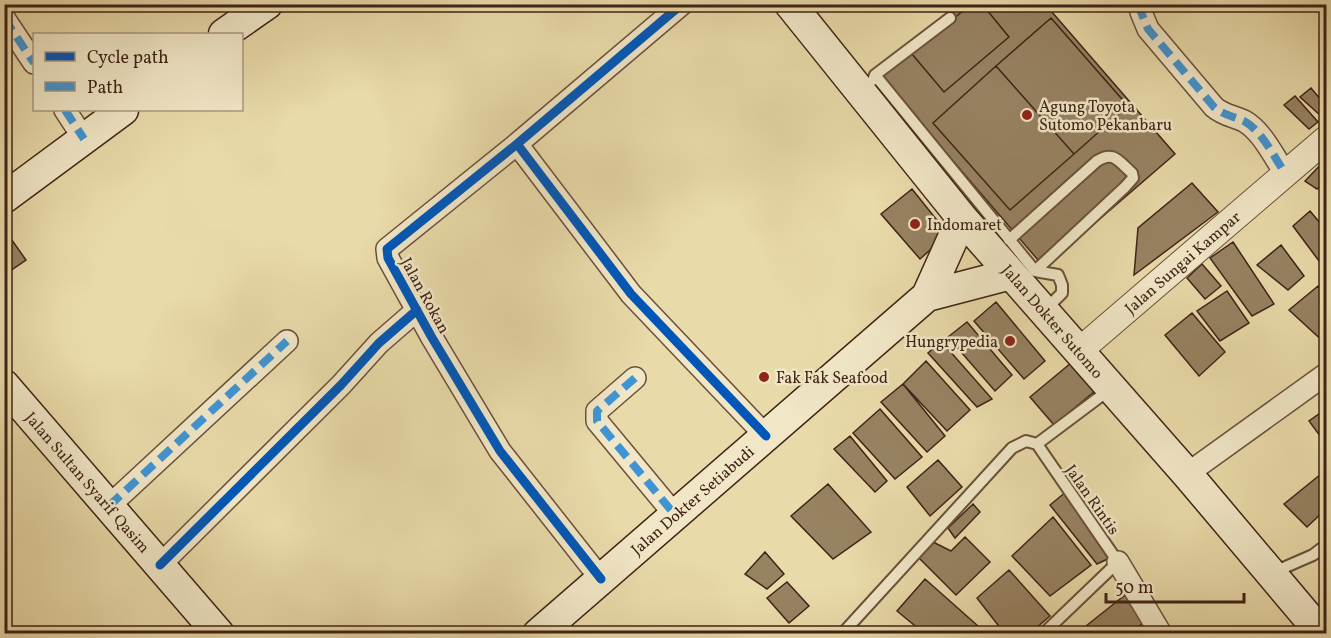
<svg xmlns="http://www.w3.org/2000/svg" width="1331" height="638" viewBox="0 0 1331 638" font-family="Vollkorn,serif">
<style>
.building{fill:#978262;stroke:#3f2316;stroke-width:1.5}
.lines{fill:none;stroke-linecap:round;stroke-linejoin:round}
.service-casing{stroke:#6a513b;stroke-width:14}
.minor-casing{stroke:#6a513b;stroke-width:24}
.tertiary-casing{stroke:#6a513b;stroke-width:28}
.secondary-casing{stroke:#3f2316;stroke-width:33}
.service{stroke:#f1e7c7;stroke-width:10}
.minor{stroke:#f1e7c7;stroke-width:21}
.tertiary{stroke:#f1e7c7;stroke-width:26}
.secondary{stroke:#f1e7c7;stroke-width:30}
.quiet{stroke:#3f95d4;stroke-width:8;stroke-dasharray:15 8;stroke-linecap:butt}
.cycleway-casing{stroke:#f1e7c7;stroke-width:13}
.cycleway{stroke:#0057b8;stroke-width:9}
.poi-dot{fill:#8f2418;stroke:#f1e7c7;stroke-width:2}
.labels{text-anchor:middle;stroke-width:5;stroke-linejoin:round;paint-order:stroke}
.poi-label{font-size:16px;fill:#3f2316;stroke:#f1e7c7;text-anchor:start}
.street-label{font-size:16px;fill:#3f2316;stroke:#f1e7c7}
</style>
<rect width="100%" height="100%" fill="#e9daa9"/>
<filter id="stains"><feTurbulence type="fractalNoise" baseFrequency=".00333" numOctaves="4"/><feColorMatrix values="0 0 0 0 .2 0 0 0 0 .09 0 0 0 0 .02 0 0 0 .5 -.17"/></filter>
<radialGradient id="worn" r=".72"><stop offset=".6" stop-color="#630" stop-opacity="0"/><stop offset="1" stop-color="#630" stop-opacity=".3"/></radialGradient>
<path class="building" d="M 959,4 L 1045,4 L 1175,154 L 1044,267 L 880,76 Z
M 971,4 L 982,4 L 1009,37 L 944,92 L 912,54 Z
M 1051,18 L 1128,106 L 1074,154 L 996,66 Z
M 1326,44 L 1326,58 L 1320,50 Z
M 996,66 L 1074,154 L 1010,210 L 933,123 Z
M 1311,88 L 1326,106 L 1326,112 L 1322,117 L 1300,97 Z
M 1295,96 L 1318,122 L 1309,129 L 1284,105 Z
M 1326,159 L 1326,181 L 1317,189 L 1305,181 Z
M 1192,183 L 1218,212 L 1134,275 L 1138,228 Z
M 912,189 L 948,234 L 920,259 L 881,214 Z
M 1326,189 L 1326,201 L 1320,194 Z
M 1310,211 L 1326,230 L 1326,267 L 1325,269 L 1293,226 Z
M 4,229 L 26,260 L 4,275 Z
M 1233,242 L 1274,304 L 1252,316 L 1210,258 Z
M 1281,245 L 1304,276 L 1288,290 L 1257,265 Z
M 1202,264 L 1221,286 L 1205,299 L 1187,278 Z
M 1318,286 L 1326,298 L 1326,344 L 1289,310 Z
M 1227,291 L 1249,323 L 1220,341 L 1197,311 Z
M 996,302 L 1045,361 L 1024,379 L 974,321 Z
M 1192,313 L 1225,352 L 1199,376 L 1165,335 Z
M 967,322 L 1012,375 L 995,391 L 948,337 Z
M 941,341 L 992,399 L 977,407 L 928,353 Z
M 1077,358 L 1101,386 L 1054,425 L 1030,397 Z
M 926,361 L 970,410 L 947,431 L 903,384 Z
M 903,384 L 945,436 L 927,452 L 881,402 Z
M 880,409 L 922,457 L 895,479 L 853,433 Z
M 1326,409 L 1326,444 L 1309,421 Z
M 850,436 L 887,481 L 875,492 L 834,449 Z
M 938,460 L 962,487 L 930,516 L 907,487 Z
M 1326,470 L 1326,509 L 1307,527 L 1284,504 Z
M 828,484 L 871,532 L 833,559 L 791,516 Z
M 1067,491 L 1112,557 L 1097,564 L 1050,505 Z
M 973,504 L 980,512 L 955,538 L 948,528 Z
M 1053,517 L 1091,565 L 1050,596 L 1012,556 Z
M 965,537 L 990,562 L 956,595 L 918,557 L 933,542 L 951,551 Z
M 765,552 L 784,574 L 767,589 L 745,574 Z
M 1009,570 L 1050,616 L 1029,634 L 1005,634 L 977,598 Z
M 925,579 L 987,634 L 925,634 L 897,611 Z
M 787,582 L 809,606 L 789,623 L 767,598 Z
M 1125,595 L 1145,621 L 1130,634 L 1076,634 Z"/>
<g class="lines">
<defs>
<path id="service" d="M 875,75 L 1035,271 L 1058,275 L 1062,285 L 1062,293 L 1046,309
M 873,80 L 875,75 L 950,18
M 1009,240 L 1097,161 C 1114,150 1119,162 1132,173 L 1133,178 L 1125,187 L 1035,271
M 1274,572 L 1313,555 L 1326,545
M 842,634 L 1012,448 L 1026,441 L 1037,444
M 1043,634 L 1118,562 L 1037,444 L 1109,390"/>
<path id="minor" d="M 1141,4 L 1141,12 L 1148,29 L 1214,107 C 1223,115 1233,116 1244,121 C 1262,131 1274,157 1285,173
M 4,18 L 34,63
M 65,110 L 84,139
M 517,144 L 631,294 L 766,436
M 635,378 L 597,411 L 597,421 L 675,515
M 1187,474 L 1326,374
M 109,506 L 287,341
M 1118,562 L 1161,634
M 160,565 L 341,385 L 379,343 L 417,310
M 601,579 L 500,451 L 431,336 L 388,258 L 387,249 L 517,144 L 682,4"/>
<path id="tertiary" d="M 1079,351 L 1326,139"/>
<path id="secondary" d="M 790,4 L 962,218 L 1187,474 L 1322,634
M 224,34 L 267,4
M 4,198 L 123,110
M 927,296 L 1011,274
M 4,385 L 219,634
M 538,634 L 927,296 L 962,218"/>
</defs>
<use href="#service" class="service-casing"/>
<use href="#minor" class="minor-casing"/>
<use href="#tertiary" class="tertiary-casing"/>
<use href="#secondary" class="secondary-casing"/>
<use href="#service" class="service"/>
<use href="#minor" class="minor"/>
<use href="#tertiary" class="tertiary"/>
<use href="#secondary" class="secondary"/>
<path class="quiet" d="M 1141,4 L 1141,12 L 1148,29 L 1214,107 C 1223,115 1233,116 1244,121 C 1262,131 1274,157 1285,173
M 4,18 L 34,63
M 65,110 L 84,139
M 635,378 L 597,411 L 597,421 L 675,515
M 109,506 L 287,341"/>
<defs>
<path id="cycleway" d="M 517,144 L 631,294 L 766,436
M 160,565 L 341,385 L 379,343 L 417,310
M 601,579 L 500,451 L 431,336 L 388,258 L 387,249 L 517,144 L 682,4"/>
</defs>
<use href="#cycleway" class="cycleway-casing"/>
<use href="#cycleway" class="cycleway"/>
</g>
<g class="poi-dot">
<circle cx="1027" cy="115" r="6"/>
<circle cx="915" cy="224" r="6"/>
<circle cx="1010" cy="341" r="6"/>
<circle cx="764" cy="377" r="6"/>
</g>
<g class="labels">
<g class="poi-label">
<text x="1039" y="112">Agung Toyota<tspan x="1039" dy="18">Sutomo Pekanbaru</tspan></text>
<text x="927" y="230">Indomaret</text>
<text x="998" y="347" text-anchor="end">Hungrypedia</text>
<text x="776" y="383">Fak Fak Seafood</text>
</g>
<g class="street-label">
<text transform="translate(1182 262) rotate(-41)" y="6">Jalan Sungai Kampar</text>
<text transform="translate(426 295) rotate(61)" y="6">Jalan Rokan</text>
<text transform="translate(1053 321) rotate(49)" y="6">Jalan Dokter Sutomo</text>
<text transform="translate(88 482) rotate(49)" y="6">Jalan Sultan Syarif Qasim</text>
<text transform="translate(1093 499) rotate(55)" y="6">Jalan Rintis</text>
<text transform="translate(692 500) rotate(-41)" y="6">Jalan Dokter Setiabudi</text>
</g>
</g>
<rect width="1331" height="638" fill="none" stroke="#e9daa9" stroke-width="24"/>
<rect x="6" y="6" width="1319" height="626" fill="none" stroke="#3f2316" stroke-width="3"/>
<rect x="12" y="12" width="1307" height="614" fill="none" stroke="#3f2316" stroke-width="1.5"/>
<rect x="33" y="33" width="210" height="78" fill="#f1e7c7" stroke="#aa9980" stroke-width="1.5"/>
<rect x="45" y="52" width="30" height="9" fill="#0057b8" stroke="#aa9980" stroke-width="1.5"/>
<text x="87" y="63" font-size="18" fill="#3f2316">Cycle path</text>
<rect x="45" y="82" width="30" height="9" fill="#3f95d4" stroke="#aa9980" stroke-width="1.5"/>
<text x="87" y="93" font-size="18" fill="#3f2316">Path</text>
<path d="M1106 593v9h138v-9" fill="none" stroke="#3f2316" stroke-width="3"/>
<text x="1115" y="593" font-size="18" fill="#3f2316" stroke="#f1e7c7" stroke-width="4.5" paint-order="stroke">50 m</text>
<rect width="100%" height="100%" filter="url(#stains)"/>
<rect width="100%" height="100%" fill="url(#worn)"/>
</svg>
